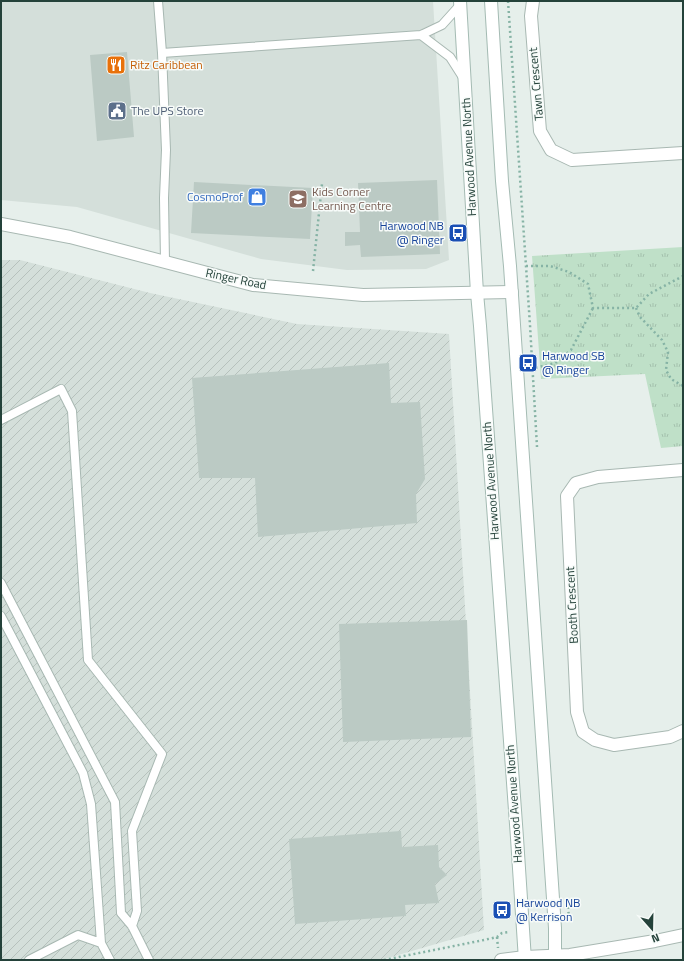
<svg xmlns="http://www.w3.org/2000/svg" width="684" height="961" viewBox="0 0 684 961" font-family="'Titillium Web',sans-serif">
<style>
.built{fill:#d4dfda}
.industrial{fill:url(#industrial-furrows)}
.park{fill:url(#park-tufts)}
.building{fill:#bbcac4}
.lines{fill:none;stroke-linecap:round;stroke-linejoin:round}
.service-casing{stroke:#a8b8b2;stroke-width:10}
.minor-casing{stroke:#a8b8b2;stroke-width:14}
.tertiary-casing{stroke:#a8b8b2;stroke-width:14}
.secondary-casing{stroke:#a4bbb3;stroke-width:14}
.path{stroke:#86b3a5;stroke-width:2.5;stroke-dasharray:2 3;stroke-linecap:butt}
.service{stroke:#fff;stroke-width:8}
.minor{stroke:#fff;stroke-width:12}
.tertiary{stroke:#fff;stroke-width:12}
.secondary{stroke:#fff;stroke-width:12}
.labels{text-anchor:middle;stroke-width:3;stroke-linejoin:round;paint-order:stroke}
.food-label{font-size:12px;fill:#c56008;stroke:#f7fbf9;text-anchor:start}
.street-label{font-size:12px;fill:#24423a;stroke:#f7fbf9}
.service-label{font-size:12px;fill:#4e5e75;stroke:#f7fbf9;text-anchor:start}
.education-label{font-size:12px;fill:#785e54;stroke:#f7fbf9;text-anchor:start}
.shop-label{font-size:12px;fill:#366cbe;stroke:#f7fbf9;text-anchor:end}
.transit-label{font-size:12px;fill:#164399;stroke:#f7fbf9;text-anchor:start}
</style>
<defs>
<pattern id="industrial-furrows" width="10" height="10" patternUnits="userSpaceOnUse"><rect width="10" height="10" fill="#d4dfda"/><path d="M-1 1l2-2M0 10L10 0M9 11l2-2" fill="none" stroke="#b6c1bc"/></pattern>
<pattern id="park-tufts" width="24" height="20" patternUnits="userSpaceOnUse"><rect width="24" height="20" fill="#bfe0c8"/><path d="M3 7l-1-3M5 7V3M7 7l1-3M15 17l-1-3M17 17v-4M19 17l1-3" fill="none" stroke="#a4c1ad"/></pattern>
</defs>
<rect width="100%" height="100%" fill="#e6efeb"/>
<path class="built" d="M 1,1 L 433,1 L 449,260 L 426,269 L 347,270 L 261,259 L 77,207 L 1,200 Z"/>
<path class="industrial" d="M 1,260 L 20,260 L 150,293 L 297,324 L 449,334 L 484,930 L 381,960 L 1,960 Z"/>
<path class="park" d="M 683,247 L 683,446 L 661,448 L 645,374 L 541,379 L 532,256 Z"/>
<path class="building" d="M 127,52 L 134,137 L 97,141 L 90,55 Z
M 437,180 L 440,254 L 361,257 L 360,245 L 345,246 L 345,232 L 360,232 L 358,183 Z
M 194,182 L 313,188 L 310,239 L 191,233 Z
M 389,363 L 391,403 L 420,402 L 425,479 L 416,494 L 417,523 L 258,537 L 255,478 L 199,478 L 192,378 Z
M 467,620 L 471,737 L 343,742 L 339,624 Z
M 401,831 L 402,847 L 438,845 L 439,867 L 447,875 L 435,884 L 439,903 L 405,905 L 406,916 L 295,924 L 289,839 Z"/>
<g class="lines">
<defs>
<path id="service" d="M 158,1 L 162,53 L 166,150 L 164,198 L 165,262
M 421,35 L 450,57 L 464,79
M 162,53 L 421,35 L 442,25 L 460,5
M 1,420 L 61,389 L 72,411 L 88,660 L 162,754 L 132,831 L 137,911 L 132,926
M 1,583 L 115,802 L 121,913 L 132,926 L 149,960
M 1,616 L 83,773 L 91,804 L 101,943
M 29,960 L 78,935 L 101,943 L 110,960"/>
<path id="minor" d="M 533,1 L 531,16 L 540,131 L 551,150 L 572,160 L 683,153
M 683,470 L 598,477 L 576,483 L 567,496 L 577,712 L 583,732 L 595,740 L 614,745 L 670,737 L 683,731"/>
<path id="tertiary" d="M 1,224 L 70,237 L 253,285 L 363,295 L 512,292
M 501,960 L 525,957 L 570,955 L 655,941 L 683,935"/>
<path id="secondary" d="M 460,1 L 477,293 L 480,326 L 517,838 L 525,960
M 491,1 L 502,181 L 510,266 L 555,928 L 555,960"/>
</defs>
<use href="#service" class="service-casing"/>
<use href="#minor" class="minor-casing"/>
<use href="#tertiary" class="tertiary-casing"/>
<use href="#secondary" class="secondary-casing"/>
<path class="path" d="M 508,1 L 530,325 L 537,447
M 526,266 L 550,266 L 569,272 L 588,284 L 593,308 L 636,308 L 649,294 L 683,276
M 313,271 L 322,184
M 636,308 L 640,317 L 662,340 L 668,352 L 666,370 L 671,379 L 683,386
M 531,369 L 555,363 L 571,350 L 593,308
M 568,907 L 569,918
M 497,937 L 498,948
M 384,960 L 484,940 L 497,937 L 502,933 L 510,932"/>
<use href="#service" class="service"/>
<use href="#minor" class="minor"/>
<use href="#tertiary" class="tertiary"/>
<use href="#secondary" class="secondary"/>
</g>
<defs>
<symbol id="restaurant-square" viewBox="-11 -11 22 22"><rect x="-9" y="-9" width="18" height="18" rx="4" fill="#e8710a" stroke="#f7fbf9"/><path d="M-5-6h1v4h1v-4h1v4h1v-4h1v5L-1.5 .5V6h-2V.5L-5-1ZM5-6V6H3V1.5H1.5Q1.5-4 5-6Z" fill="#fff"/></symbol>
<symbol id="civic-square" viewBox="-11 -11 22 22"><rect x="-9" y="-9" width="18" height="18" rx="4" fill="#5c6f8a" stroke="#f7fbf9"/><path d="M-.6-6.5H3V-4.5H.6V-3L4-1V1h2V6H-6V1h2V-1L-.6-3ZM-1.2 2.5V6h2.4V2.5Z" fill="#fff"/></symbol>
<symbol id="shop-square" viewBox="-11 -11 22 22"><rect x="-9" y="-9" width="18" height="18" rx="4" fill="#3f7fe0" stroke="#f7fbf9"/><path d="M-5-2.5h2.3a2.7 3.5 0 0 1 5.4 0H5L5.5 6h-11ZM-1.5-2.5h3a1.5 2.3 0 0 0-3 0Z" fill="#fff"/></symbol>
<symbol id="school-square" viewBox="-11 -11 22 22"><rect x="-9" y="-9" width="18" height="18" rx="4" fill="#8d6e63" stroke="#f7fbf9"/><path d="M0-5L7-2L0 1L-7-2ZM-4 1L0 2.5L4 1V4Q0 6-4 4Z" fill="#fff"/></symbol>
<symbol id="bus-square" viewBox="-11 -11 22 22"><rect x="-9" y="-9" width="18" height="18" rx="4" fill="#1a4fb4" stroke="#f7fbf9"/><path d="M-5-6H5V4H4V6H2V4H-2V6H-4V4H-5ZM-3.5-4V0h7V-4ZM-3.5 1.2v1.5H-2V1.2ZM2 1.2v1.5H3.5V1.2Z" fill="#fff"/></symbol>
</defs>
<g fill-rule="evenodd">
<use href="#restaurant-square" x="105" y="54" width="22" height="22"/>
<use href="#civic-square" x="106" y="100" width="22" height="22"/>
<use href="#shop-square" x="246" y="186" width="22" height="22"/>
<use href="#school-square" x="287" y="188" width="22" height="22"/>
<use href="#bus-square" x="447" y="222" width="22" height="22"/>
<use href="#bus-square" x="517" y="352" width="22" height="22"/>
<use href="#bus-square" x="491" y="899" width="22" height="22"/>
</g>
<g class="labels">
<g class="food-label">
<text x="130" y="69">Ritz Caribbean</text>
</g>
<g class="street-label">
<text transform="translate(536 84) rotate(-95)" y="4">Tawn Crescent</text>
<text transform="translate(469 157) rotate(-93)" y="4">Harwood Avenue North</text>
<text transform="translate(236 279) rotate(12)" y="4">Ringer Road</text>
<text transform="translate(491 481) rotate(-94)" y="4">Harwood Avenue North</text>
<text transform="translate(572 605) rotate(-93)" y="4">Booth Crescent</text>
<text transform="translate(514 804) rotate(-94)" y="4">Harwood Avenue North</text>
</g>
<g class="service-label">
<text x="131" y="115">The UPS Store</text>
</g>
<g class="education-label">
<text x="312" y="196">Kids Corner<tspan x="312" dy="14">Learning Centre</tspan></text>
</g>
<g class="shop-label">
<text x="243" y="201">CosmoProf</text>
</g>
<g class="transit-label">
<text x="444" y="230" text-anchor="end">Harwood NB<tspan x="444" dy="14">@ Ringer</tspan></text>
<text x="542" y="360">Harwood SB<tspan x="542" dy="14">@ Ringer</tspan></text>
<text x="516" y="907">Harwood NB<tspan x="516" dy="14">@ Kerrison</tspan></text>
</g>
</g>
<rect width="684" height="961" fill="none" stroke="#24423a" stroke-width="4"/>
<g transform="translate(652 929) rotate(160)" stroke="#f7fbf9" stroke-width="3" paint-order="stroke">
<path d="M0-3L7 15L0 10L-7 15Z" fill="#24423a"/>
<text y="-6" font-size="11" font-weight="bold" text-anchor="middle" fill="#24423a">N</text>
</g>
</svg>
